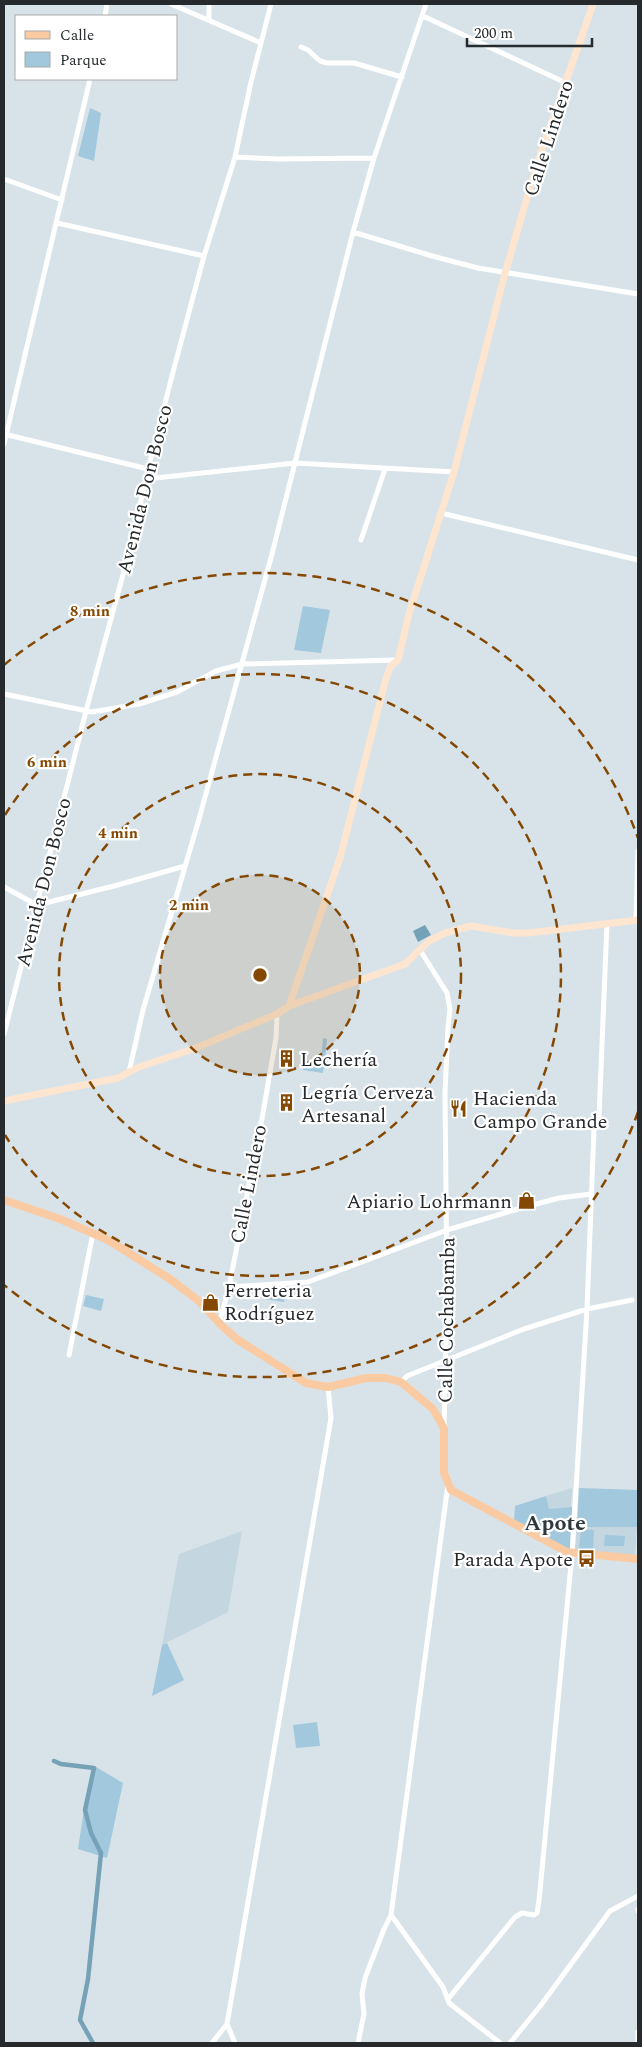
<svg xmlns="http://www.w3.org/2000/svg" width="642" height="2047" viewBox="0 0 642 2047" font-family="Spectral,serif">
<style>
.built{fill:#c4d6e0}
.green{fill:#a1c8dd}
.water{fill:#76a2b8}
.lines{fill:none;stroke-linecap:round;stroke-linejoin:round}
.canal{stroke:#76a2b8;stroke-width:4.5}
.street{stroke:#fff;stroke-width:5}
.secondary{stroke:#fde5d0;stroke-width:7}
.primary{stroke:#facba2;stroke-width:8}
.ring{fill:none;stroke:#844802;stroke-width:2.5;stroke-dasharray:9 6}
.labels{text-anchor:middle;stroke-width:4.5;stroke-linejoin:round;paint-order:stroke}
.street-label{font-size:20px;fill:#262a2c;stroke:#fff}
.poi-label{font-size:20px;fill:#262a2c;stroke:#fff;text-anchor:start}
.quarter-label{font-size:22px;font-weight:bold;fill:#2f383c;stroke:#fff}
.centre{fill:#844802;stroke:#fff;stroke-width:2.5}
.ring-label{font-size:15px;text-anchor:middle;font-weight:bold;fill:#844802;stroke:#fff;stroke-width:4.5;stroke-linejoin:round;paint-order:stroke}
</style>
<rect width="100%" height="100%" fill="#d8e3e9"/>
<path class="built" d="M 572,1488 L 571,1508 L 549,1509 L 546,1496 Z
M 577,1527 L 637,1527 L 635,1555 L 575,1551 Z
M 242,1531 L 228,1612 L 162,1645 L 179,1554 Z"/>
<path class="green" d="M 90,108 L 101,113 L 94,161 L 78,156 Z
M 303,606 L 330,610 L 321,653 L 294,650 Z
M 323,1038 L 327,1039 L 325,1062 L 321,1062 Z
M 304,1062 L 324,1065 L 323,1073 L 303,1070 Z
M 267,1287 L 286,1291 L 284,1302 L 265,1299 Z
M 86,1295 L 104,1299 L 101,1311 L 83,1306 Z
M 579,1488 L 638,1490 L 637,1527 L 577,1527 Z
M 546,1496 L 549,1509 L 572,1507 L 570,1551 L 514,1521 L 515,1506 Z
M 581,1529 L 594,1530 L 593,1550 L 579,1549 Z
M 605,1535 L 625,1536 L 624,1546 L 604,1546 Z
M 167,1643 L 184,1680 L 152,1696 L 162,1645 Z
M 317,1722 L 320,1746 L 296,1748 L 293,1725 Z
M 96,1767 L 123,1783 L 107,1858 L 78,1849 L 83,1816 Z"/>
<path class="water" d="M 425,925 L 431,935 L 418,942 L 413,931 Z"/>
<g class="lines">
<path class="canal" d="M 54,1761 L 61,1764 L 94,1768 L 85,1810 L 91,1833 L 101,1853 L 88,1979 L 80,2020 L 93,2043"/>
<path class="street" d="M 171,4 L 261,43
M 105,16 L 107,4
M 423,16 L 566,83
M 209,19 L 209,4
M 301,47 L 308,50 L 320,61 L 327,63 L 354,63 L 402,77
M 235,157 L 278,159 L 374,158
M 4,179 L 62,200
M 57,223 L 204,256
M 353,232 L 432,256 L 478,268 L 638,294
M 4,434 L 148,469
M 4,444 L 90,79
M 146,479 L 295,463 L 454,472
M 441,513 L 638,560
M 361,540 L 385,469
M 4,694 L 92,712 L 139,704 L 177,692 L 216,671 L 242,664 L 398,660
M 4,887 L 37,905 L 114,886 L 185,866
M 636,920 L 638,851
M 420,950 L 447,993 L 450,1009 L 448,1027 L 445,1092 L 447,1297 L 444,1429
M 4,1034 L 86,711 L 131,545 L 148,469 L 173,372 L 204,256 L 235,157 L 251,82 L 271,4
M 129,1072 L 143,1010 L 199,819 L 272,554 L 353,232 L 374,158 L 426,4
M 229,1287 L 308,1282 L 447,1230 L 525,1207 L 559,1198 L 591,1194
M 219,1324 L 229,1287 L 263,1113 L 276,1038 L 277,1014
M 69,1355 L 93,1233
M 401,1382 L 407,1376 L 524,1329 L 587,1309 L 632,1300
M 638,1909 L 638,1911
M 391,1915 L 443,1987 L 449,2003 L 500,2043
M 448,1999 L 515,1917 L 522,1913 L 534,1915 L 537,1913 L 539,1901 L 572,1554 L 587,1309 L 594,1129 L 599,1117 L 607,923
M 227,2024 L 235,2043
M 212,2043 L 227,2024 L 331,1418 L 328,1387
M 358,2043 L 364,2014 L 362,1994 L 365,1978 L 384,1929 L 391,1915 L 448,1484
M 510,2043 L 541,2005 L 610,1911 L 638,1896
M 638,2043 L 638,2032"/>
<path class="secondary" d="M 289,1006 L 340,858 L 385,682 L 390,667 L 398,660 L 409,614 L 454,472 L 505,273 L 537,164 L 593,4
M 4,1101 L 118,1078 L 139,1067 L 193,1049 L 277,1014 L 289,1006 L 405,964 L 429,941 L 445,933 L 471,926 L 513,933 L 529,933 L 638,920"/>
<path class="primary" d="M 4,1200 L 60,1219 L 108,1240 L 170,1279 L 199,1301 L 222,1326 L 238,1340 L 306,1383 L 328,1387 L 366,1378 L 386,1378 L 401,1382 L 433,1409 L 440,1421 L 444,1429 L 444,1473 L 451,1490 L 567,1552 L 638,1559"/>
</g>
<circle cx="260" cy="975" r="100" fill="#844802" fill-opacity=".12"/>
<g class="ring">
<circle cx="260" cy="975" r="100"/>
<circle cx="260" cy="975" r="201"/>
<path d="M5 815A301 301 0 1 1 5 1135"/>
<path d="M638 1112A402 402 0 0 1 4 1285M4 665A402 402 0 0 1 638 838"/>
</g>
<defs>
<symbol id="building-bare" viewBox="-9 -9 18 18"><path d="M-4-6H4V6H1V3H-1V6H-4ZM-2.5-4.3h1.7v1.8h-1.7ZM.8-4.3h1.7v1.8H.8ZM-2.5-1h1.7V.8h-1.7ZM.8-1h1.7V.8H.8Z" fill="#844802" stroke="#fff" stroke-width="2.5" paint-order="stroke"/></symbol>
<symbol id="restaurant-bare" viewBox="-9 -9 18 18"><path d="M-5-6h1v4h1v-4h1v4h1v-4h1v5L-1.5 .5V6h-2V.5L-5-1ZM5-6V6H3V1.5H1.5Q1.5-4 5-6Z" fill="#844802" stroke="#fff" stroke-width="2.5" paint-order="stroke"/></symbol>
<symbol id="shop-bare" viewBox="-9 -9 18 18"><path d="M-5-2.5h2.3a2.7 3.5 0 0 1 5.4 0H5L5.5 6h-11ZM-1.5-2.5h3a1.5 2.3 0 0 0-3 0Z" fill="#844802" stroke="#fff" stroke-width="2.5" paint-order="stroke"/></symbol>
<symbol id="bus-bare" viewBox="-9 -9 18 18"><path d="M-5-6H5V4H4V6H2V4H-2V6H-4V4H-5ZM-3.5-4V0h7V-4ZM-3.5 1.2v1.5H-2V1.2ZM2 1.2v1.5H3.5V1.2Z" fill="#844802" stroke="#fff" stroke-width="2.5" paint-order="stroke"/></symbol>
</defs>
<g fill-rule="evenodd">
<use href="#building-bare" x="274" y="1046" width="25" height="25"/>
<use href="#building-bare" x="274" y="1090" width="25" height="25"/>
<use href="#restaurant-bare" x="446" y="1096" width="25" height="25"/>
<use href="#shop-bare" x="514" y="1188" width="25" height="25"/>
<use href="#shop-bare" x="198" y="1290" width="25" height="25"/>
<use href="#bus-bare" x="574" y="1546" width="25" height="25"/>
</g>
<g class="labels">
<g class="street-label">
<text transform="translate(548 138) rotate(-72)" y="7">Calle Lindero</text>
<text transform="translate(144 489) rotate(-76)" y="7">Avenida Don Bosco</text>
<text transform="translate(43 882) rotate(-76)" y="7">Avenida Don Bosco</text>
<text transform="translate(248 1184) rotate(-79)" y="7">Calle Lindero</text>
<text transform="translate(446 1320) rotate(-89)" y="7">Calle Cochabamba</text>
</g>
<g class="poi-label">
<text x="300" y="1066">Lechería</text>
<text x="301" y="1099">Legría Cerveza<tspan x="301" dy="23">Artesanal</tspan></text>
<text x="473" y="1105">Hacienda<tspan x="473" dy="23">Campo Grande</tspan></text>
<text x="512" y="1208" text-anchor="end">Apiario Lohrmann</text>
<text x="224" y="1297">Ferreteria<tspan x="224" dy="23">Rodríguez</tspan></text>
<text x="573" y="1566" text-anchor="end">Parada Apote</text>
</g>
<g class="quarter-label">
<text x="555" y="1530">Apote</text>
</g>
</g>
<circle cx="260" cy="975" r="8" class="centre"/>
<g class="ring-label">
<text x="90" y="616">8 min</text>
<text x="47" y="767">6 min</text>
<text x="118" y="838">4 min</text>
<text x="189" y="910">2 min</text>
</g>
<rect width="642" height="2047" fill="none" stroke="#262a2c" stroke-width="10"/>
<rect x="15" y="15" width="162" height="65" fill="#ffffff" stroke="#a8aaab"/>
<rect x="25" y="31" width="25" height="8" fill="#facba2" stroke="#a8aaab"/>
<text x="60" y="40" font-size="15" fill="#262a2c">Calle</text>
<rect x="25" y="52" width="25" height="15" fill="#a1c8dd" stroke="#a8aaab"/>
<text x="60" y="65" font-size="15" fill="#262a2c">Parque</text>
<path d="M467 38v8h125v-8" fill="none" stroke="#262a2c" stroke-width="2.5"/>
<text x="474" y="38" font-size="15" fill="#262a2c" stroke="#ffffff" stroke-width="4" paint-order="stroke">200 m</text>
</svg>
